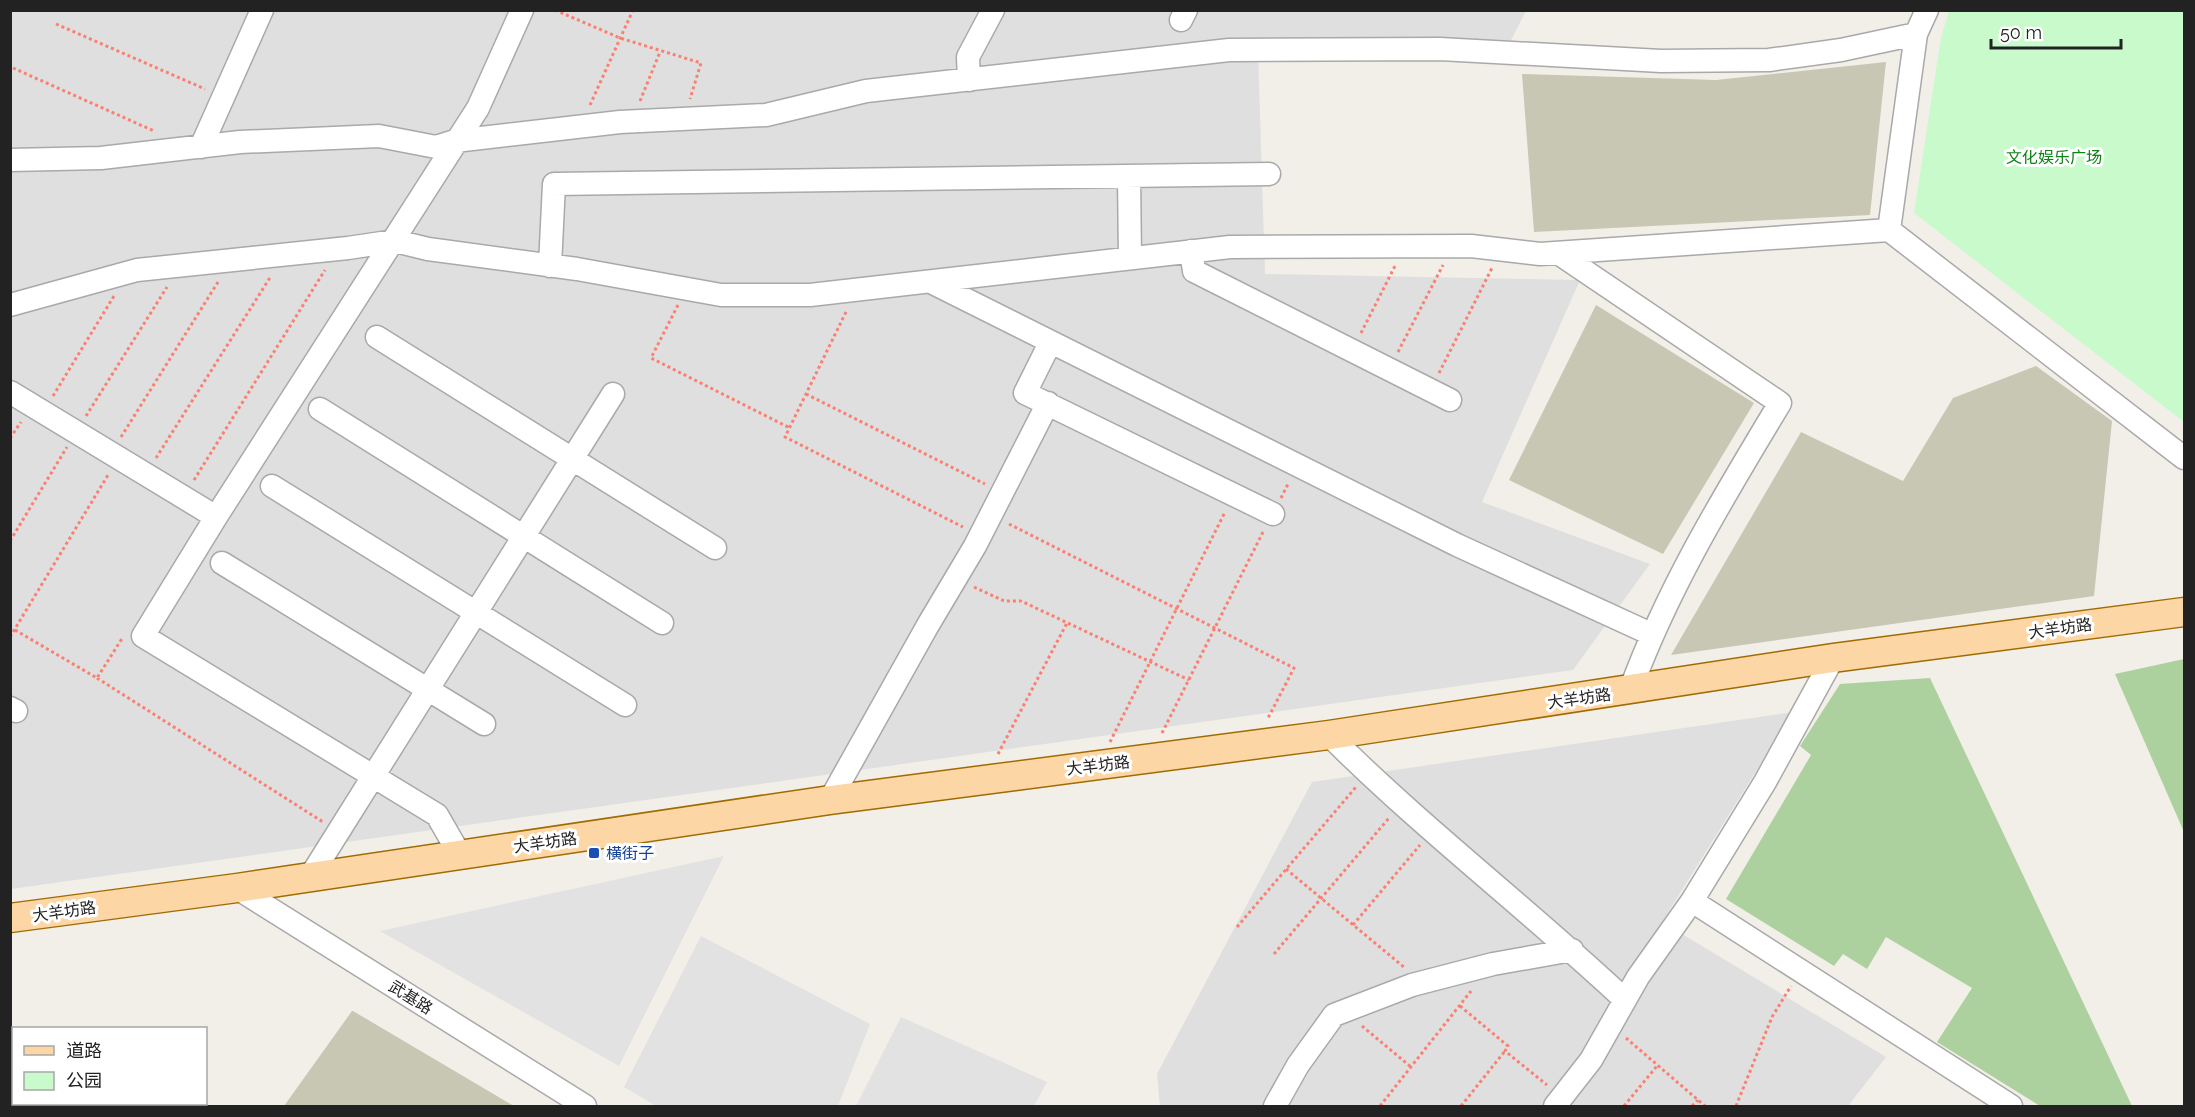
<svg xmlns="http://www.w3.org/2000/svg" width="2195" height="1117" viewBox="0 0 2195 1117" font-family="Raleway,'Noto Sans SC',sans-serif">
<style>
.residential{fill:#e0dfdf}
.construction{fill:#c7c7b4}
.forest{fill:#add19e}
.park{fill:#c8facc}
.parking{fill:#e2e2e2}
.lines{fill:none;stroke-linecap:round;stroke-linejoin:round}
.minor-casing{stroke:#a9a9a9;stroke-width:25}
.major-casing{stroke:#a06b00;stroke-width:31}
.path{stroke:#fa8072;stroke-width:3;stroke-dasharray:3 3;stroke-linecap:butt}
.minor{stroke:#fff;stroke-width:22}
.major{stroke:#fcd6a4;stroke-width:28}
.transit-dot{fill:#1a4fb4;stroke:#fff;stroke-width:2}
.labels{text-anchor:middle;stroke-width:6;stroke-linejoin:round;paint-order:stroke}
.park-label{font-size:16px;fill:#0c8416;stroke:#fff}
.street-label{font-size:16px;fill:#222;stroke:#fff}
.transit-label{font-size:16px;fill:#164399;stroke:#fff;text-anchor:start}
</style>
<rect width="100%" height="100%" fill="#f2efe9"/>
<path class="residential" d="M 10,11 L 1526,11 L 1509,44 L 1258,51 L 1265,274 L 1580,280 L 1482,502 L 1650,564 L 1573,670 L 11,889 Z
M 1793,712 L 1662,922 L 1886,1057 L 1848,1106 L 1160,1106 L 1157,1074 L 1312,782 Z"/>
<path class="construction" d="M 1886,62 L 1870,215 L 1534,232 L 1522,74 L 1716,80 Z
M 1596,305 L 1754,403 L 1663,554 L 1509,480 Z
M 2036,366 L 2112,421 L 2094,596 L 1671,655 L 1801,432 L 1903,481 L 1953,398 Z
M 352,1011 L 353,1011 L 514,1106 L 284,1106 Z"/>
<path class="forest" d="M 2184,659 L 2184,832 L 2115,674 Z
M 1930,678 L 2132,1106 L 2040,1106 L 1937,1042 L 1972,988 L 1886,937 L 1867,969 L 1843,954 L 1834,966 L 1726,899 L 1811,755 L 1800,746 L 1840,684 Z"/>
<path class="park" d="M 1949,11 L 2184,11 L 2184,422 L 1914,213 L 1941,37 Z"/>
<path class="parking" d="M 724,856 L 619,1066 L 380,931 Z
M 701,936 L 870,1024 L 838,1106 L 656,1106 L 624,1087 Z
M 901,1017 L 1047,1082 L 1034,1106 L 856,1106 Z"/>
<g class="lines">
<defs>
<path id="minor" d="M 1927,10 L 1916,34 L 1889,230 L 2184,458
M 1181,20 L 1186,10
M 969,80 L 968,57 L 993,10
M 201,147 L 262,10
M 10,160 L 101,158 L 240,142 L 379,136 L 436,147 L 455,141 L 620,122 L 766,115 L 866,91 L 1229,50 L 1440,49 L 1661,61 L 1769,60 L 1841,50 L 1916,34
M 1129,176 L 1130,258
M 1191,251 L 1194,271 L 1450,400
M 1558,253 L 1780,403 C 1724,496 1667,589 1630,691
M 550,266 L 554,184 L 1269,174
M 933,283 L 1457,545 L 1651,634
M 10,305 L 137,270 L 348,248 L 395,241 L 428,249 L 577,269 L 721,295 L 810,295 L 1230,247 L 1471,246 L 1540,254 L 1889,230
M 377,337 L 715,548
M 1050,343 L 1025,393 L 1273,514
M 10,392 L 216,517 L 143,636 L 437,815 L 460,855
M 320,409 L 662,623
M 272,486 L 625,705
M 216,517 L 478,108 L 522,10
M 222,563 L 484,724
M 10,708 L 16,711
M 1329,735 C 1422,828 1528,909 1625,1000
M 830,800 L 928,625 L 975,546 L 1048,403
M 310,877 L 613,394
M 237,888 L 585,1106
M 1692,901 L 2011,1106
M 1275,1106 L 1298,1065 L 1334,1015 L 1412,985 L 1493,964 L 1572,950
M 1555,1106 L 1591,1060 L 1638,977 L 1692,901 L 1765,782 L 1833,658"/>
<path id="major" d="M 10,918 L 237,888 L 830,800 L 1329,735 L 1833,658 L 2184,612"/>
</defs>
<use href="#minor" class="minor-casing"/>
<use href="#major" class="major-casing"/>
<path class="path" d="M 555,10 L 620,38 L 701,63 L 690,99
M 56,24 L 205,89
M 13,68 L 154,131
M 640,101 L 660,52
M 590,105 L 633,10
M 678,305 L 651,358 L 790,428
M 846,312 L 785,437 L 963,527
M 1361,333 L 1395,266
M 1398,352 L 1443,265
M 1439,373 L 1493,266
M 806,394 L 985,484
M 53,396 L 114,296
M 86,416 L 167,287
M 121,437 L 218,282
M 10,438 L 21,422
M 156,458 L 271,276
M 194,480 L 325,270
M 1281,498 L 1289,482
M 1009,524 L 1294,668 L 1267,720
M 10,541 L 67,447
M 974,587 L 1004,601 L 1021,601 L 1189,680
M 15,630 L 97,678 L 123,637
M 10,637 L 108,475
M 97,678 L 323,822
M 1162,733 L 1264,530
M 1110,742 L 1225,512
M 998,754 L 1067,623
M 1286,869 L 1405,968
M 1353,925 L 1420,845
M 1237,927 L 1356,787
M 1274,954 L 1389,818
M 1460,1006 L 1508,1046 L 1505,1051 L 1547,1085
M 1362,1026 L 1411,1067
M 1626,1038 L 1705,1106
M 1380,1106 L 1471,991
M 1461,1106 L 1505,1051
M 1624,1106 L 1657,1066
M 1692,1106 L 1698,1100
M 1736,1106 L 1772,1017 L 1791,986"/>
<use href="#minor" class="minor"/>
<use href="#major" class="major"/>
</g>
<rect class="transit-dot" x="588" y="847" width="12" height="12" rx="3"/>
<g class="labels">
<g class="park-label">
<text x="2054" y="163">文化娱乐广场</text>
</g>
<g class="street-label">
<text transform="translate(2060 628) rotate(-8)" y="6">大羊坊路</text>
<text transform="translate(1579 698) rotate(-8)" y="6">大羊坊路</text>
<text transform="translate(1098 765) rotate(-7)" y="6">大羊坊路</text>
<text transform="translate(545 842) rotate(-8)" y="6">大羊坊路</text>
<text transform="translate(64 911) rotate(-8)" y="6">大羊坊路</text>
<text transform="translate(411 997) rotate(32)" y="6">武基路</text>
</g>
<g class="transit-label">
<text x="606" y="859">横街子</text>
</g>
</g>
<rect width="2195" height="1117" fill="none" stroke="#222222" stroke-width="24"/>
<rect x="12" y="1027" width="195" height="78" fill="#ffffff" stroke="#a7a7a7" stroke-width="1.5"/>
<rect x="24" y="1046" width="30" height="9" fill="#fcd6a4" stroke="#a7a7a7" stroke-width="1.5"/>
<text x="66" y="1057" font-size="18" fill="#222222">道路</text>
<rect x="24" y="1072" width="30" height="18" fill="#c8facc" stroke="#a7a7a7" stroke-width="1.5"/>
<text x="66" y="1087" font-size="18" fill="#222222">公园</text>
<path d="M1991 39v9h130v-9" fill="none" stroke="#222222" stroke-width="3"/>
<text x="2000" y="39" font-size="18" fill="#222222" stroke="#ffffff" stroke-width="4.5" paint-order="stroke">50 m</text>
</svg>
